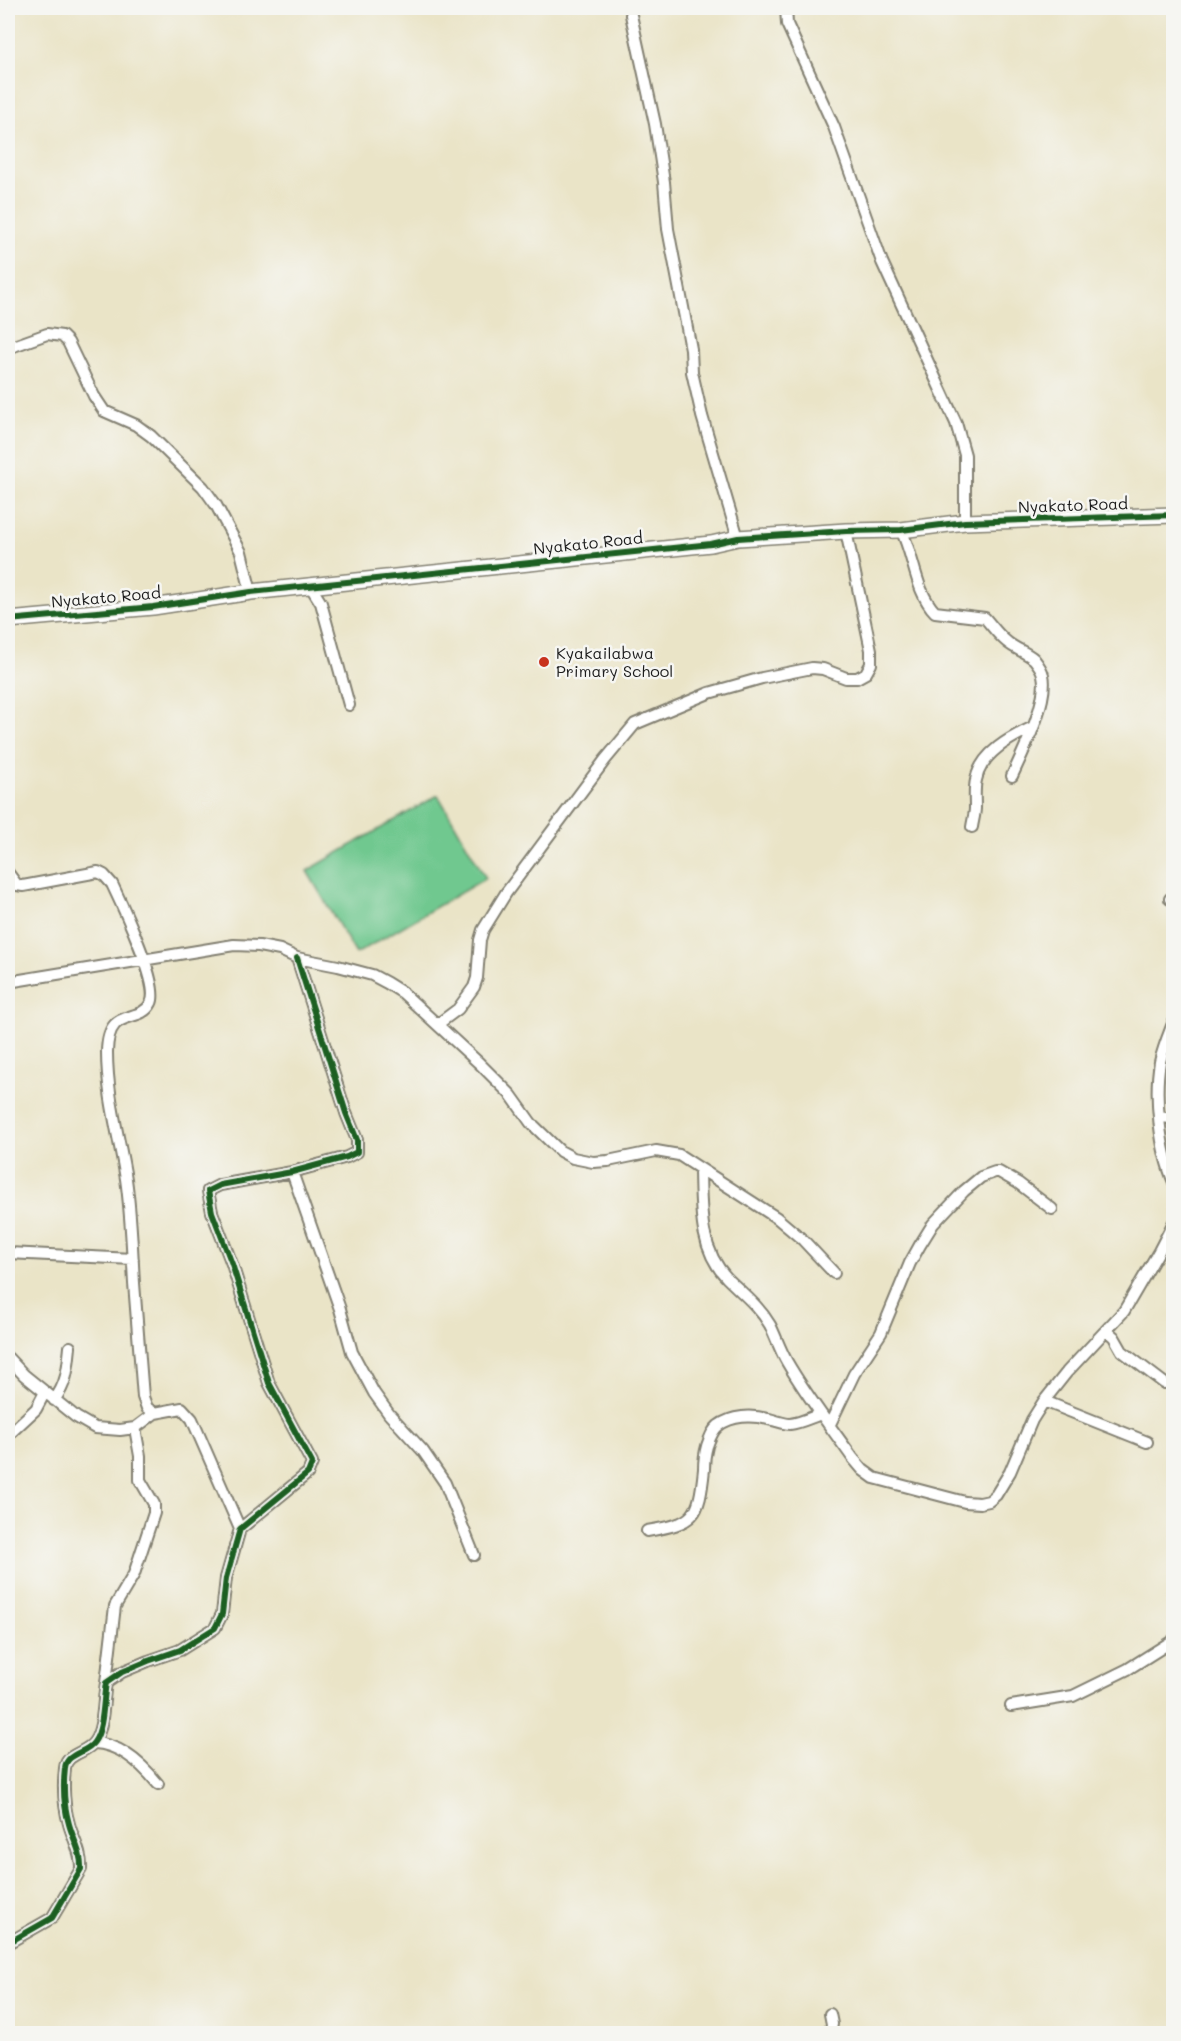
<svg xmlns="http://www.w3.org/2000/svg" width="1181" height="2041" viewBox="0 0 1181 2041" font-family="Mali,sans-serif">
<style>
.green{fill:#70c88f;stroke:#467256;stroke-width:1.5}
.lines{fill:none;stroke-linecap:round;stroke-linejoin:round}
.street-casing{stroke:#838072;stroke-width:14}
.secondary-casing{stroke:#838072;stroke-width:18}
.street{stroke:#fff;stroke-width:10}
.secondary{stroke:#fff;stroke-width:15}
.cycleway-casing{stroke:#f6f6f2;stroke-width:10}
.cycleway{stroke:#1b5e20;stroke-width:6}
.poi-dot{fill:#c8321e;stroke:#f6f6f2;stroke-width:2}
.labels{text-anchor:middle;stroke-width:5;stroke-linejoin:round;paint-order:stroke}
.street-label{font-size:16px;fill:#1c1c1c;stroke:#f6f6f2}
.poi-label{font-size:16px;fill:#1c1c1c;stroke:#f6f6f2;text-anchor:start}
</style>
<rect width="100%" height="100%" fill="#f6f6f2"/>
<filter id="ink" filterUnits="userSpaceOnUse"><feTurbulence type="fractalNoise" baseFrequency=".0167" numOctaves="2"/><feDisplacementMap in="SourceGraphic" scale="12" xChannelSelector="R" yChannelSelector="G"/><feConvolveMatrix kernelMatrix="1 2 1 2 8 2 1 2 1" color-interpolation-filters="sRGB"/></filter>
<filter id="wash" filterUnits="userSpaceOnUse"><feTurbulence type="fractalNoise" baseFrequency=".008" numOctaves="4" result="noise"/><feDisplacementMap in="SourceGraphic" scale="24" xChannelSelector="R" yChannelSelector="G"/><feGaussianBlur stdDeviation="1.35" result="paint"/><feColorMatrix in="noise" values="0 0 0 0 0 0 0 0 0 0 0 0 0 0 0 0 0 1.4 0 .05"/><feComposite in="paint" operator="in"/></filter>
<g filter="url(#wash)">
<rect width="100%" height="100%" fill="#eae4c7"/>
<path class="green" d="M 438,795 L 486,878 L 356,954 L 307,871 Z"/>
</g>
<g filter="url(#ink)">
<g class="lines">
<defs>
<path id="street" d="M 786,8 L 787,24 L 834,127 L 882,262 L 956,423 L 965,455 L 965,522
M 631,15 L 655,124 L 664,182 L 668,229 L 691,349 L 692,372 L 702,416 L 738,538
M 8,348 L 47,334 L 62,336 L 68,342 L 94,396 L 104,411 L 136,425 L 151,436 L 203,487 L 216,505 L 241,552 L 251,592
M 901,530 C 914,555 915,591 935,612 L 985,618 C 992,626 998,635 1007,642 C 1015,649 1026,652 1034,659 C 1038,664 1042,669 1043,675 C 1049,700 1023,752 1012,776
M 311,587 L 321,603 L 349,705
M 972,827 C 973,820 975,814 975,808 C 975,798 974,789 976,780 C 981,753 1010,738 1033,727
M 8,873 L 17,885 L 23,886 L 98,872 L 104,875 L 112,884 C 121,903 161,986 151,1003 C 139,1026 108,1004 107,1052 C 107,1096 119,1136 126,1179 C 131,1213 132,1248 134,1283 C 137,1321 140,1359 143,1397 L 147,1408 L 155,1413 L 182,1408 L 192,1419 L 240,1529
M 1170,899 L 1174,901
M 8,982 L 234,945 L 259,946 L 280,950 L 297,958 L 338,966 L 372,975 L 387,983 L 403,993 L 479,1063 L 511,1095 L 531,1123 L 560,1151 L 573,1158 L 593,1162 L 608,1161 L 656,1151 L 679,1155 L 777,1218 L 803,1240 L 834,1273
M 1174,1021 C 1169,1034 1163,1048 1160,1062 C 1154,1096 1160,1151 1174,1182
M 438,1024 L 458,1009 L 474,987 L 477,978 L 480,940 L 483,930 L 506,893 L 605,760 L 635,724 L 709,693 L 762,678 L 812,668 L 823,669 L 846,678 L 857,678 L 866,673 L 871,664 L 871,650 L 846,531
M 1160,1116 L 1174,1119
M 700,1170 C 701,1208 699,1249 727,1278 C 742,1293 759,1306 770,1325 C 776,1337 780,1350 787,1362 C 806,1395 830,1426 852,1457 L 863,1470 L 874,1478 L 965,1502 L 980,1503 L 989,1501 L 996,1495 L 1010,1472 L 1032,1420 L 1044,1401 L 1067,1372 L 1124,1311 L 1159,1251 L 1174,1222
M 292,1172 L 340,1309 L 352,1352 L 374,1393 L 389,1414 L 423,1451 L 445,1483 L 474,1555
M 8,1253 L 133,1259
M 1106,1330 L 1114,1337 L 1122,1351 L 1164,1383
M 8,1358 L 24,1375 L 76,1417 L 95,1428 L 120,1430 L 135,1428 L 155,1413
M 54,1400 C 67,1384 68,1367 70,1347
M 1044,1401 L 1147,1442
M 830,1424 L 854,1374 L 881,1333 L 910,1263 L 920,1245 L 933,1224 L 964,1191 L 981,1177 L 995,1172 L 999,1172 L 1018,1183 L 1052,1209
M 8,1435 L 36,1409 L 45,1392
M 647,1531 C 695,1523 699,1518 704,1469 C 704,1461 705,1453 707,1446 C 710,1438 712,1431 718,1426 C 732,1415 752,1415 768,1419 C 775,1420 783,1424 790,1424 C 800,1423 812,1417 821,1414
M 106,1683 L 115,1606 L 134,1574 L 154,1513 L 154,1504 L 140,1480 L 140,1456 L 135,1428
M 1011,1706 L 1073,1696 L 1128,1669 L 1174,1640
M 94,1743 C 120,1744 142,1764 158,1784
M 8,1943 L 52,1918 L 81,1869 C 82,1853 73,1839 69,1824 C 64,1807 63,1786 65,1768 C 66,1753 87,1753 94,1742 C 104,1729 103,1699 106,1683 L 122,1672 L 148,1661 L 180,1650 L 215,1628 L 222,1614 L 226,1578 L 240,1529 L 308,1473 L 312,1463 L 269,1383 L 232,1264 L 212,1212 L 208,1191 L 220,1185 L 292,1172 L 347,1157 L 357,1152 L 357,1140 L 346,1113 L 297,958
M 830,2034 L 832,2024 L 830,2014"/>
<path id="secondary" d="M 8,620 L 153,607 L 251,592 L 711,544 L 738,538 L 846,531 L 901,530 L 965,522 L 1174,515"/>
</defs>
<use href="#street" class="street-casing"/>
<use href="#secondary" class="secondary-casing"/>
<use href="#street" class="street"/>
<use href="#secondary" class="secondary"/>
<defs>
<path id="cycleway" d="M 8,620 L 153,607 L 251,592 L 711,544 L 738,538 L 846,531 L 901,530 L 965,522 L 1174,515
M 8,1943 L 52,1918 L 81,1869 C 82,1853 73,1839 69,1824 C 64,1807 63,1786 65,1768 C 66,1753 87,1753 94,1742 C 104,1729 103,1699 106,1683 L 122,1672 L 148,1661 L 180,1650 L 215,1628 L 222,1614 L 226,1578 L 240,1529 L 308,1473 L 312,1463 L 269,1383 L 232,1264 L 212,1212 L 208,1191 L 220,1185 L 292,1172 L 347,1157 L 357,1152 L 357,1140 L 346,1113 L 297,958"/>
</defs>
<use href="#cycleway" class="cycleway-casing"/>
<use href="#cycleway" class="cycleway"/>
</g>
</g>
<circle class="poi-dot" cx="544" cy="662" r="6"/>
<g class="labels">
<g class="street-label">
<text transform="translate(1073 505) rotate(-2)" y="6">Nyakato Road</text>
<text transform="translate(588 543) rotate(-6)" y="6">Nyakato Road</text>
<text transform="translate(106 597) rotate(-5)" y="6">Nyakato Road</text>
</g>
<g class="poi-label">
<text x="556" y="659">Kyakailabwa<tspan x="556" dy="18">Primary School</tspan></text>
</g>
</g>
<rect width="1181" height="2041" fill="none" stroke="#f6f6f2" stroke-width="30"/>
</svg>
